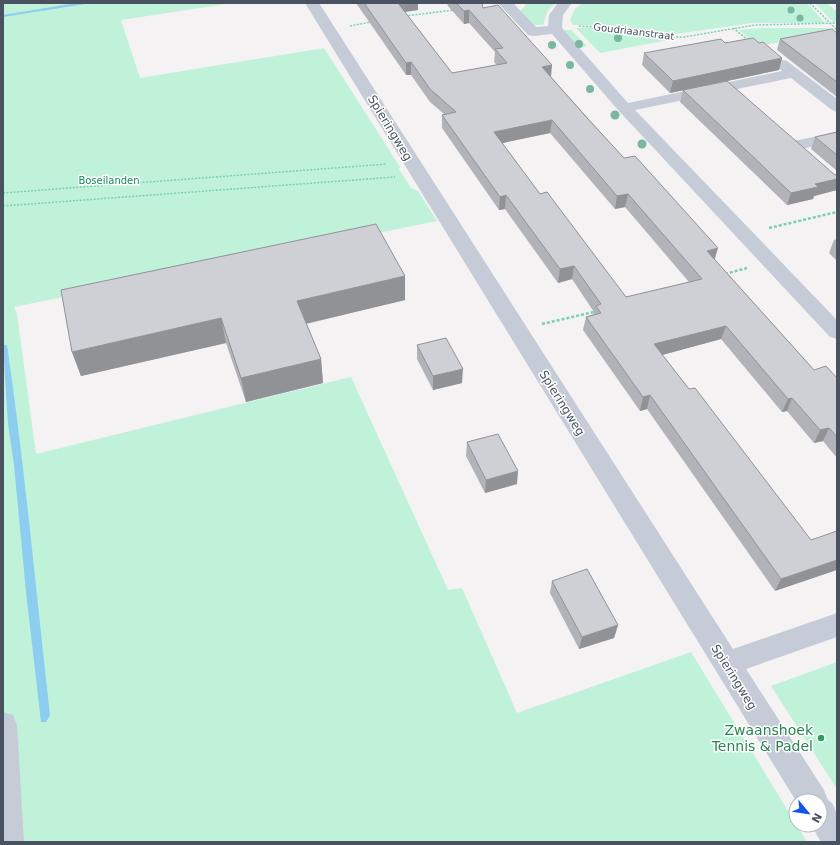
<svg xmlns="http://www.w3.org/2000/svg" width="840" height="845" viewBox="0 0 840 845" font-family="'DejaVu Sans',sans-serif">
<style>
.green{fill:#c0f2da}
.water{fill:#8ccdf0}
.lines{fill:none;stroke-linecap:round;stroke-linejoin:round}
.stream{fill:#8ccdf0;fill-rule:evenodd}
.path-far1{stroke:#77d1b2;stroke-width:1.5;stroke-dasharray:2 1.5;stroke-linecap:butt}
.path{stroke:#77d1b2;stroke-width:2.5;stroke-dasharray:3 2;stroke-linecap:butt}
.minor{fill:#c5ccd7;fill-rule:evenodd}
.tree{fill:#79b7a1}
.wall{fill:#b1b3b8;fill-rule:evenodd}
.shaded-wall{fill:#909296}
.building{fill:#ced0d6;stroke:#909296;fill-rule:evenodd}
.leisure-dot{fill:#2e9e5b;stroke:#fff;stroke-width:1.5}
.labels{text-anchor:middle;stroke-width:3;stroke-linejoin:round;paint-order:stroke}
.far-street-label{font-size:10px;fill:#495260;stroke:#fff}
.far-park-label{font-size:10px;fill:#14875e;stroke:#fff}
.street-label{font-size:12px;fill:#495260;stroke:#fff}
.near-leisure-label{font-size:14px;fill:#27864d;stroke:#fff;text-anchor:end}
</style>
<rect width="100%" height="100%" fill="#f4f2f2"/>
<path class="green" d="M 3,3 L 233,3 L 121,20 L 140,78 L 324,48 L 400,167 L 399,169 L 411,188 L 418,191 L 437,221 L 14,307 L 17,314 L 36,454 L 351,377 L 448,590 L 462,588 L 517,713 L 691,652 L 807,842 L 3,842 Z
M 522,3 L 556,3 L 548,10 L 543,25 L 532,25 L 519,12 L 526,5 Z
M 583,3 L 807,3 L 825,23 L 752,23 L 669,35 L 598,25 L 573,25 L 570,20 L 575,9 Z
M 815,3 L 826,3 L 837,11 L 837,21 L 833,22 Z
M 590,27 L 667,38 L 669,40 L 600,53 L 576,28 Z
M 762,28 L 828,28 L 832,30 L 815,36 L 758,46 L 739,30 Z
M 564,30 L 571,30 L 587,46 L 577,49 L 566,36 Z
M 837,662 L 837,789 L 771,686 Z"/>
<path class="water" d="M 3,345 L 7,345 C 25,468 36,592 50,715 L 46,722 L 41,722 L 26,592 L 14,465 L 8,424 Z"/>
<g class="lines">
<path class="stream" d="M 76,3 L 87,3 L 85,4 L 3,17 L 3,15 Z"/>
<path class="path-far1" d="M 810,3 L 837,30
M 405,16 L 454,10
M 350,26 L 371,22
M 579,26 L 602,27 L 667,37 L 684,37 L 755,25 L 837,23
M 733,28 L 748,40
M 3,193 L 387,164
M 3,206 L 395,177"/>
<path class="path" d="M 769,228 L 837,212
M 725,274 L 747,268
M 542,324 L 598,311"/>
<path class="minor" d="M 305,3 L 319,3 L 733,649 L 837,613 L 837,637 L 746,669 L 824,790 L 828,800 C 840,806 837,830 837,842 L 821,842 L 811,825 L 820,825 L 820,801 L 796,801 Z
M 498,3 L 513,3 L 536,27 L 548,26 L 549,15 L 558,3 L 572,3 L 563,15 L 562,28 L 628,103 L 782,71 L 775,64 L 777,61 L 782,60 L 787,61 L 837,99 L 837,112 L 832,110 L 791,78 L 635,110 L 837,320 L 837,339 L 830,337 L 619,111 L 552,34 L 533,36 L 528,35 Z
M 837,132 L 837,142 L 795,150 L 789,148 L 787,145 L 789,142 Z
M 3,712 L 13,715 L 17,725 L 24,842 L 3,842 Z"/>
</g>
<g class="tree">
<circle cx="791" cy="10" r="3.5"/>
<circle cx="800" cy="18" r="3.5"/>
<circle cx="618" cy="38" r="4"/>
<circle cx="579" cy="44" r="4"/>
<circle cx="552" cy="45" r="4"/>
<circle cx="570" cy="65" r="4"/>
<circle cx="590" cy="89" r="4"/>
<circle cx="615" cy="115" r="4.5"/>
<circle cx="642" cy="144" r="4.5"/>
</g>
<path class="wall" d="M 356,3 L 418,3 L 418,10 L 405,12 L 452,73 L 497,65 L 494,62 L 495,52 L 469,23 L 464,24 L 448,6 L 447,3 L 482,3 L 483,8 L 551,77 L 814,370 L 837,378 L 837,458 L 823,441 L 814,443 L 787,411 L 782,412 L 721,339 L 662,355 L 689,389 L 811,540 L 775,591 L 647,409 L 640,411 L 583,330 L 586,317 L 594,314 L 594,312 L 572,279 L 558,283 L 505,209 L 499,210 L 442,128 L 442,115 L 444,114 L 430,102 L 411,75 L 406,75 ZM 550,133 L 615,209 L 625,207 L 689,282 L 626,297 L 540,194 L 502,143 Z
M 837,33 L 837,97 L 777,50 L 780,39 Z
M 725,43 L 759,43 L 782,58 L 779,70 L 670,93 L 642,65 L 644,53 Z
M 683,90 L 835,175 L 837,175 L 837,190 L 814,196 L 813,199 L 787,205 L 680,102 Z
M 837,132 L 837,171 L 811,149 L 815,137 Z
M 837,239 L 837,261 L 829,253 L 834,240 Z
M 405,276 L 405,300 L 306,324 L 321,359 L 323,383 L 246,402 L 226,343 L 81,376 L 72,352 Z
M 417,345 L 462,383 L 433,390 L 417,359 Z
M 467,442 L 517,484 L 485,493 L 466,456 Z
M 552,581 L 618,625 L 614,638 L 579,649 L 550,593 Z"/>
<path class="shaded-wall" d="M 397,3 L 418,3 L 418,10 L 397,13 Z
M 469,10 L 469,23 L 464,24 L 464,11 Z
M 782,58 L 779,70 L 670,93 L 673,81 Z
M 411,62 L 411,75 L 406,75 L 406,63 Z
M 552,65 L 551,77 L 542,67 Z
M 552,120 L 550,133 L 493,145 L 494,132 Z
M 837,179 L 837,190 L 814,196 L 813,199 L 787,205 L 791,193 L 815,184 Z
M 628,194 L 625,207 L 615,209 L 617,196 Z
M 506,195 L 505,209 L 499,210 L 500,197 Z
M 718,248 L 714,262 L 707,251 Z
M 574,266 L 572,279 L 558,283 L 560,269 Z
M 405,276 L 405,300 L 300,325 L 297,301 Z
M 221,318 L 226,343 L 81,376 L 72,352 Z
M 726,326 L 721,339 L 651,358 L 654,344 Z
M 321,359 L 323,383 L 246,402 L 241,378 Z
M 463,369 L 462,383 L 433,390 L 433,376 Z
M 650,395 L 647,409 L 640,411 L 643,397 Z
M 792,398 L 787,411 L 782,412 L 788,399 Z
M 829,428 L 823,441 L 814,443 L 820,430 Z
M 518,471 L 517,484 L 485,493 L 486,480 Z
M 837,560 L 837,570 L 775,591 L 781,579 Z
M 618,625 L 614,638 L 579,649 L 582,637 Z"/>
<path class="building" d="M 364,3 L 398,3 L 452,73 L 507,63 L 495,49 L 503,48 L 469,10 L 464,11 L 456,3 L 482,3 L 483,8 L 498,5 L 552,65 L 542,67 L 588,119 L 624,158 L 635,156 L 718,248 L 707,251 L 814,370 L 826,366 L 837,378 L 837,437 L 829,428 L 820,430 L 792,398 L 788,399 L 726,326 L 654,344 L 689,389 L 695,388 L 811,540 L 837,531 L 837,560 L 781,579 L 650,395 L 643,397 L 586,317 L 601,313 L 596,306 L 601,304 L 574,266 L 560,269 L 506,195 L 500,197 L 442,115 L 456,112 L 430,89 L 411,62 L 406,63 ZM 552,120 L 617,196 L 628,194 L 702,279 L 626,297 L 547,192 L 540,194 L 494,132 Z
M 832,29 L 837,33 L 837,82 L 780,39 Z
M 753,38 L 759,43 L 763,42 L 782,58 L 673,81 L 644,53 L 721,39 L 725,43 Z
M 727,81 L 835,175 L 837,175 L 837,179 L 815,184 L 818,187 L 791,193 L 683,90 Z
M 837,132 L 837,155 L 815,137 Z
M 376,224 L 405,276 L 297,301 L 321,359 L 241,378 L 221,318 L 72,352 L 61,290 Z
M 446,338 L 463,369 L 433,376 L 417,345 Z
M 498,434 L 518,471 L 486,480 L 467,442 Z
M 587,569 L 618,625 L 582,637 L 552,581 Z"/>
<circle class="leisure-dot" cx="821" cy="738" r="4"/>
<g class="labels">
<g class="far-street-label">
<text transform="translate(634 31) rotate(7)" y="4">Goudriaanstraat</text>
</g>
<g class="far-park-label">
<text x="109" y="184">Boseilanden</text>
</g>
<g class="street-label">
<text transform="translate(390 128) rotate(59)" y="4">Spieringweg</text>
<text transform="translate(562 403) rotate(58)" y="4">Spieringweg</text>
<text transform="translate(734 677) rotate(58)" y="4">Spieringweg</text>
</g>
<g class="near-leisure-label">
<text x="813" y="735">Zwaanshoek<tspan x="813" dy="16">Tennis &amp; Padel</tspan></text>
</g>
</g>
<rect width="840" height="845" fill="none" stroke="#495260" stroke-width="8"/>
<g transform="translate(808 813) rotate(119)"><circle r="19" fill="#ffffff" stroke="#b6babf"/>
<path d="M0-3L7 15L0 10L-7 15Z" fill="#1354ed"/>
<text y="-6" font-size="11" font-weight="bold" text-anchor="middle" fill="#495260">N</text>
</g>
</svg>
